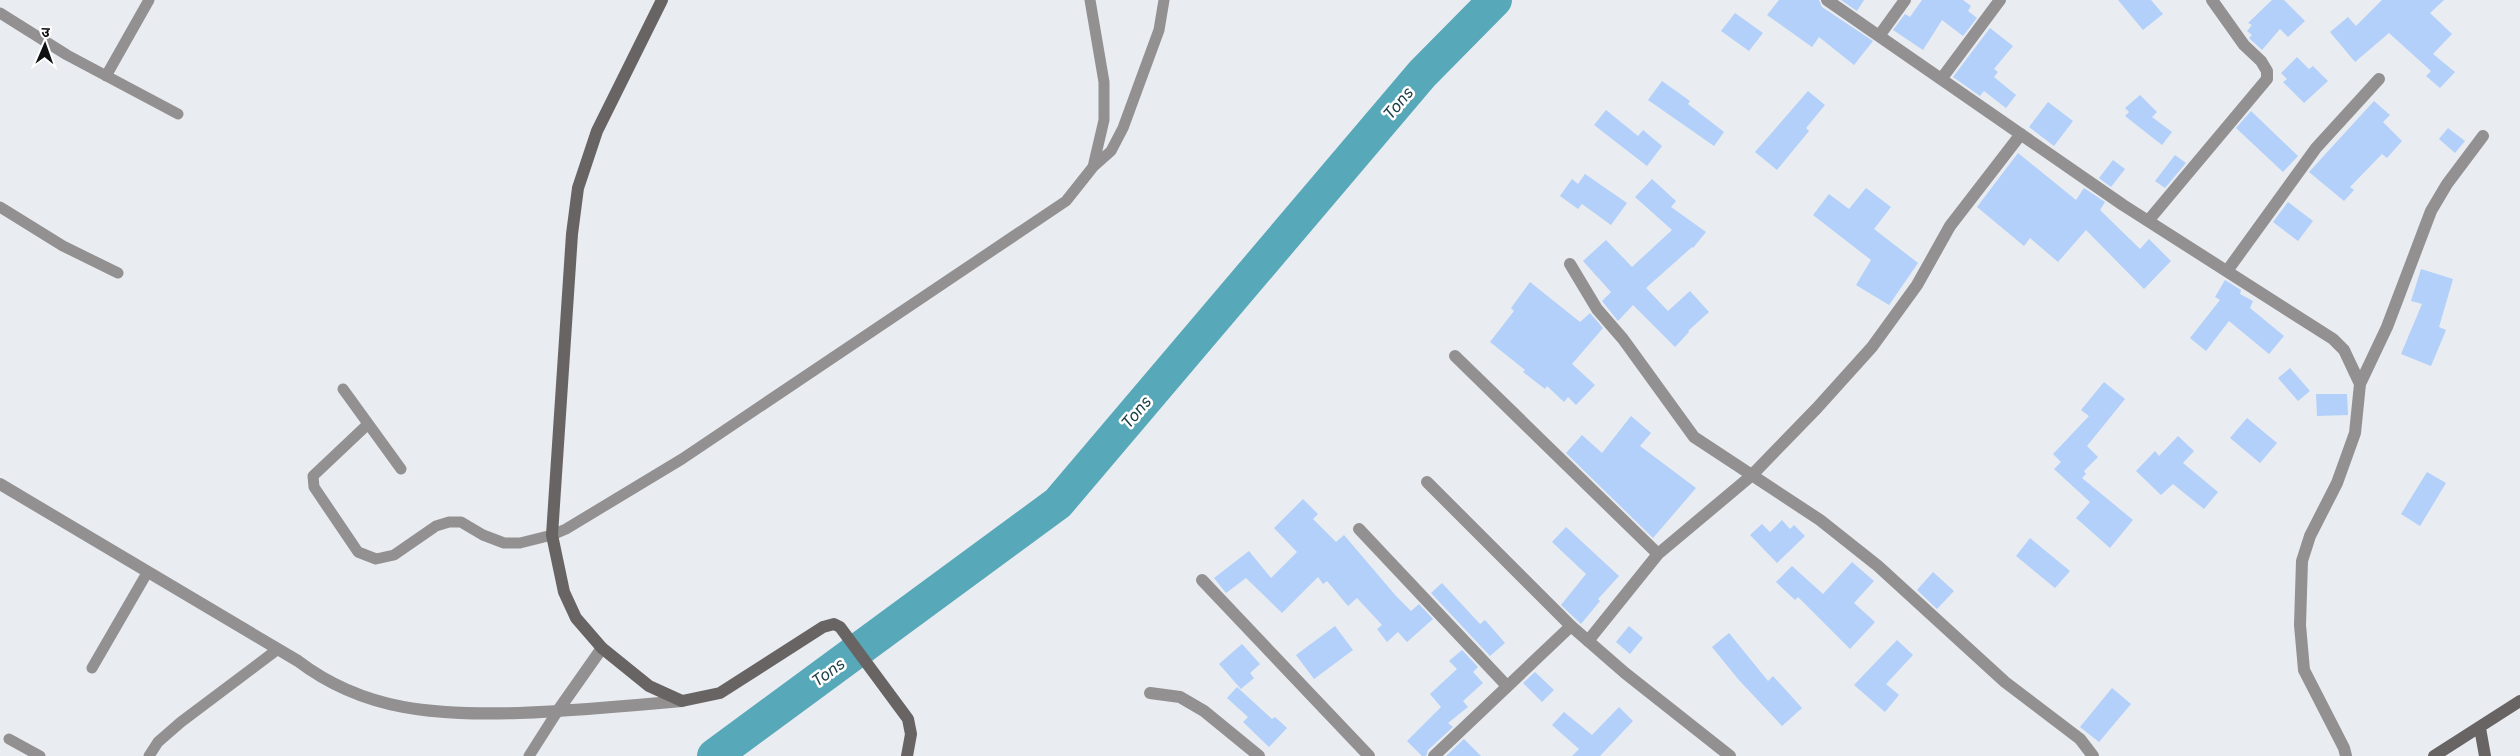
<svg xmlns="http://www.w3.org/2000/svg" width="2520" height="756" viewBox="0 0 2520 756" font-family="Inter,'Noto Sans Devanagari',sans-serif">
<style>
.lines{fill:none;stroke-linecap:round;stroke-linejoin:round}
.river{stroke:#57a8b9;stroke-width:34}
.building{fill:#b2d0f9}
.lane{stroke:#929090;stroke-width:11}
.street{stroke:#929090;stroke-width:12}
.secondary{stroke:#686464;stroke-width:12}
.labels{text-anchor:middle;stroke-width:5;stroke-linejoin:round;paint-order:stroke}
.water-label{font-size:16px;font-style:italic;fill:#1a4048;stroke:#fff}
</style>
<rect width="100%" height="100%" fill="#e9ecf1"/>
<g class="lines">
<path class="river" d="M 714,756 L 1058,503 L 1422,74 L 1495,0"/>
</g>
<path class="building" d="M 1779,0 L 1819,0 L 1822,7 L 1873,41 L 1854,65 L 1819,37 L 1812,47 L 1767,15 Z
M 1841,0 L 1864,0 L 1857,11 Z
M 1922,0 L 1963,0 L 1971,6 L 1968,11 L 1977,18 L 1963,36 L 1942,20 L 1923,50 L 1893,30 L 1905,14 L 1910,17 Z
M 2118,0 L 2151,0 L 2163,14 L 2143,30 Z
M 2272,0 L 2284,0 L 2305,21 L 2288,37 L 2280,29 L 2262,50 L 2249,38 L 2252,35 L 2247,31 L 2252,25 L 2248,23 Z
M 2382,0 L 2444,0 L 2430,13 L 2452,34 L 2433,54 L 2455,72 L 2440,88 L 2426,76 L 2431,71 L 2389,33 L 2355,62 L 2330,32 L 2348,17 L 2356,26 Z
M 1735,13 L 1763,33 L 1749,51 L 1721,31 Z
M 1990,28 L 2013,46 L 1994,69 L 1998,72 L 1994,77 L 2016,95 L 2006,108 L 1984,91 L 1980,96 L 1953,77 Z
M 2297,57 L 2309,69 L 2313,66 L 2328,81 L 2304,103 L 2283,82 L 2287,79 L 2281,73 Z
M 1662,81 L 1690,101 L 1688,104 L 1724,132 L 1714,146 L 1648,100 Z
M 1808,91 L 1825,105 L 1806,128 L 1809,131 L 1777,170 L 1755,152 Z
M 2140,95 L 2157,112 L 2152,117 L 2172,132 L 2162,145 L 2125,116 L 2129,112 L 2125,108 Z
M 2374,101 L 2390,115 L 2383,122 L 2402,141 L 2387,158 L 2382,154 L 2350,187 L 2354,190 L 2344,201 L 2309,172 Z
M 2048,102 L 2073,121 L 2054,146 L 2029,127 Z
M 1606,110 L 1638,136 L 1643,130 L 1662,146 L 1647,166 L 1594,125 Z
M 2251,111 L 2298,156 L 2283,172 L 2236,128 Z
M 2448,128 L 2465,141 L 2455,153 L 2439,139 Z
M 2018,153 L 2076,200 L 2084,188 L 2105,202 L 2100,210 L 2140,249 L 2149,239 L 2171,261 L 2144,289 L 2086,230 L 2058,262 L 2030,238 L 2024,246 L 1977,207 Z
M 2175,155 L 2186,163 L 2165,188 L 2155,181 Z
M 2113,160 L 2125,169 L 2111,187 L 2099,178 Z
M 1585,174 L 1627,203 L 1611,225 L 1582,204 L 1578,209 L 1560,196 L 1572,179 L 1578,184 Z
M 1652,179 L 1676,201 L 1671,207 L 1706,232 L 1693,248 L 1692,247 L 1646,288 L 1668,311 L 1690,291 L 1709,312 L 1688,331 L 1689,332 L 1675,347 L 1633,305 L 1618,321 L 1602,301 L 1611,292 L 1583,261 L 1606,240 L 1632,267 L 1672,230 L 1635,197 Z
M 1866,188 L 1891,207 L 1874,229 L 1918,263 L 1889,305 L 1856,285 L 1871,260 L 1813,215 L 1829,194 L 1849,209 Z
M 2288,202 L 2313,221 L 2298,241 L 2273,222 Z
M 2421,269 L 2453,279 L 2439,327 L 2446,330 L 2431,366 L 2401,354 L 2422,304 L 2411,301 Z
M 2225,280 L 2241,290 L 2240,294 L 2253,301 L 2250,308 L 2284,336 L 2269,354 L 2229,321 L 2206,351 L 2190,338 L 2220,300 L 2215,297 Z
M 1530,282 L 1580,322 L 1590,313 L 1603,328 L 1572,364 L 1595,385 L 1576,405 L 1568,397 L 1564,402 L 1547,386 L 1545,389 L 1523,372 L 1525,370 L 1490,342 L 1514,311 L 1511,308 Z
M 2290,368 L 2310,391 L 2298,401 L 2278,378 Z
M 2104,382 L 2125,399 L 2087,446 L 2098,457 L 2084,471 L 2086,474 L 2082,478 L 2133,520 L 2110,548 L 2076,518 L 2090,502 L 2054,469 L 2061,462 L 2053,454 L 2089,416 L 2081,410 Z
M 2316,394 L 2347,394 L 2348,415 L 2317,416 Z
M 1631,416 L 1651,433 L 1640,446 L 1696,488 L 1653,538 L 1566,453 L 1582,435 L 1602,453 Z
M 2247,418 L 2277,443 L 2260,463 L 2230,438 Z
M 2178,436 L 2194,451 L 2183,463 L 2218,492 L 2204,509 L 2173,484 L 2161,495 L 2136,471 L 2155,451 L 2159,456 Z
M 2427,472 L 2446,483 L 2420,526 L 2401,514 Z
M 1303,499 L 1318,514 L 1313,519 L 1336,542 L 1344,535 L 1396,596 L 1411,611 L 1419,604 L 1433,619 L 1407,642 L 1398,632 L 1387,642 L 1377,629 L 1382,625 L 1357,598 L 1348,606 L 1327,581 L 1323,584 L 1318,577 L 1282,613 L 1246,578 L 1226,593 L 1214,578 L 1249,551 L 1271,578 L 1297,552 L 1274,528 Z
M 1782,520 L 1790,529 L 1794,525 L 1805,536 L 1777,563 L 1750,535 L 1762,524 L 1770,532 Z
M 1566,527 L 1619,576 L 1598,599 L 1600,601 L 1581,624 L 1561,605 L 1586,574 L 1552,542 Z
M 2030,538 L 2070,571 L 2055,588 L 2016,556 Z
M 1852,562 L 1874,581 L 1854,603 L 1875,622 L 1850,649 L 1798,597 L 1795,600 L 1776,582 L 1792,566 L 1823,594 Z
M 1933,572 L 1954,591 L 1937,609 L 1917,590 Z
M 1442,583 L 1480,624 L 1485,620 L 1505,643 L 1490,656 L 1431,593 Z
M 1335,626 L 1353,650 L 1314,679 L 1296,655 Z
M 1629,626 L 1643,638 L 1630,654 L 1616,642 Z
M 1729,633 L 1768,681 L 1773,676 L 1802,708 L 1782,726 L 1738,679 L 1712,647 Z
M 1897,640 L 1913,655 L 1886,684 L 1899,695 L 1885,712 L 1854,685 Z
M 1242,644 L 1260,664 L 1250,673 L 1254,678 L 1241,689 L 1219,664 Z
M 1462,650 L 1478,667 L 1473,672 L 1483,683 L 1463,701 L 1468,707 L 1448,723 L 1453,727 L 1428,750 L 1426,756 L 1422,756 L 1407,741 L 1441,707 L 1430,694 L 1457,669 L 1449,661 Z
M 1535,672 L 1554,690 L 1542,702 L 1523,683 Z
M 1237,687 L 1272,719 L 1275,717 L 1287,728 L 1269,747 L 1243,722 L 1248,717 L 1227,698 Z
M 2112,688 L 2131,704 L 2099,742 L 2080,727 Z
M 1619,707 L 1633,721 L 1600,756 L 1572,756 L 1579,749 L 1552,725 L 1564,712 L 1592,735 Z
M 1464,739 L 1481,756 L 1446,756 Z"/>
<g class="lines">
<path class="lane" d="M 0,13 L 67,55 L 178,114
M 106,76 L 149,0
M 1093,167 L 1111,151 L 1123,128 L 1159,30 L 1164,0
M 0,207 L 63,246 L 118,273
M 343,389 L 401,469
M 367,425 L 313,476 L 314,487 L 358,552 L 376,559 L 394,555 L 436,526 L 449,522 L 461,522 L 483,535 L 504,543 L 520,543 L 552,535 L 566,529 L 682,459 L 1066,201 L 1093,167 L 1104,120 L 1104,82 L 1090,0
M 92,668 L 147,573
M 9,739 L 40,756
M 149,756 L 158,742 L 181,722 L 278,649
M 529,756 L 557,712"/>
<path class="street" d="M 1827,0 L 2123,205 L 2333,339 L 2344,350 L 2360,384 L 2355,433 L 2337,483 L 2310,536 L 2302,561 L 2300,625 L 2304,670 L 2344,748 L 2346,756
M 1879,36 L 1905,0
M 1942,78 L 2000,0
M 2148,221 L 2267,79 L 2267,71 L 2261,61 L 2244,45 L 2212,0
M 1570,264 L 1597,309 L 1623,339 L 1694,437 L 1820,520 L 1878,566 L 2005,682 L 2080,739 L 2093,756
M 2227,271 L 2316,148 L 2379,79
M 1455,356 L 1658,554
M 2360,384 L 2387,327 L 2431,211 L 2447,184 L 2483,136
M 1427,482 L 1571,626 L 1625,673 L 1730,756
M 0,484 L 298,661 C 365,712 437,715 519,713 C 573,711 628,706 682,701
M 1359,529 L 1507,686
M 1202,580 L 1369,756
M 1588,641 L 1658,554 L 1751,476 L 1817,408 L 1872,347 L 1917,285 L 1950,226 L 2021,134
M 1150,693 L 1180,697 L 1204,711 L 1259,756
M 557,712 L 602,648
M 1434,756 L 1571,626"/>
<path class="secondary" d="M 662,0 L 597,131 L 578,188 L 572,234 L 552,535 L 564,592 L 576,618 L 602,648 L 649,686 L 682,701 L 720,693 L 823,627 L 834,624 L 840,627 L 908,719 L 911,734 L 907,756
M 2480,728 L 2485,756
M 2434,756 L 2520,701"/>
</g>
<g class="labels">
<g class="water-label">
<text transform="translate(1398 103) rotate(-50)" y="6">Tons</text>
<text transform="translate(1136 412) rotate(-50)" y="6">Tons</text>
<text transform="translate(828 672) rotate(-36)" y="6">Tons</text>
</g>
</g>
<g transform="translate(45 45) rotate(2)" stroke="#ffffff" stroke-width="4" paint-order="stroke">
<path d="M0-4L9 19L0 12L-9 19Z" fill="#101112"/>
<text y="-8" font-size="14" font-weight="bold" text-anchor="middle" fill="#101112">उ</text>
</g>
</svg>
